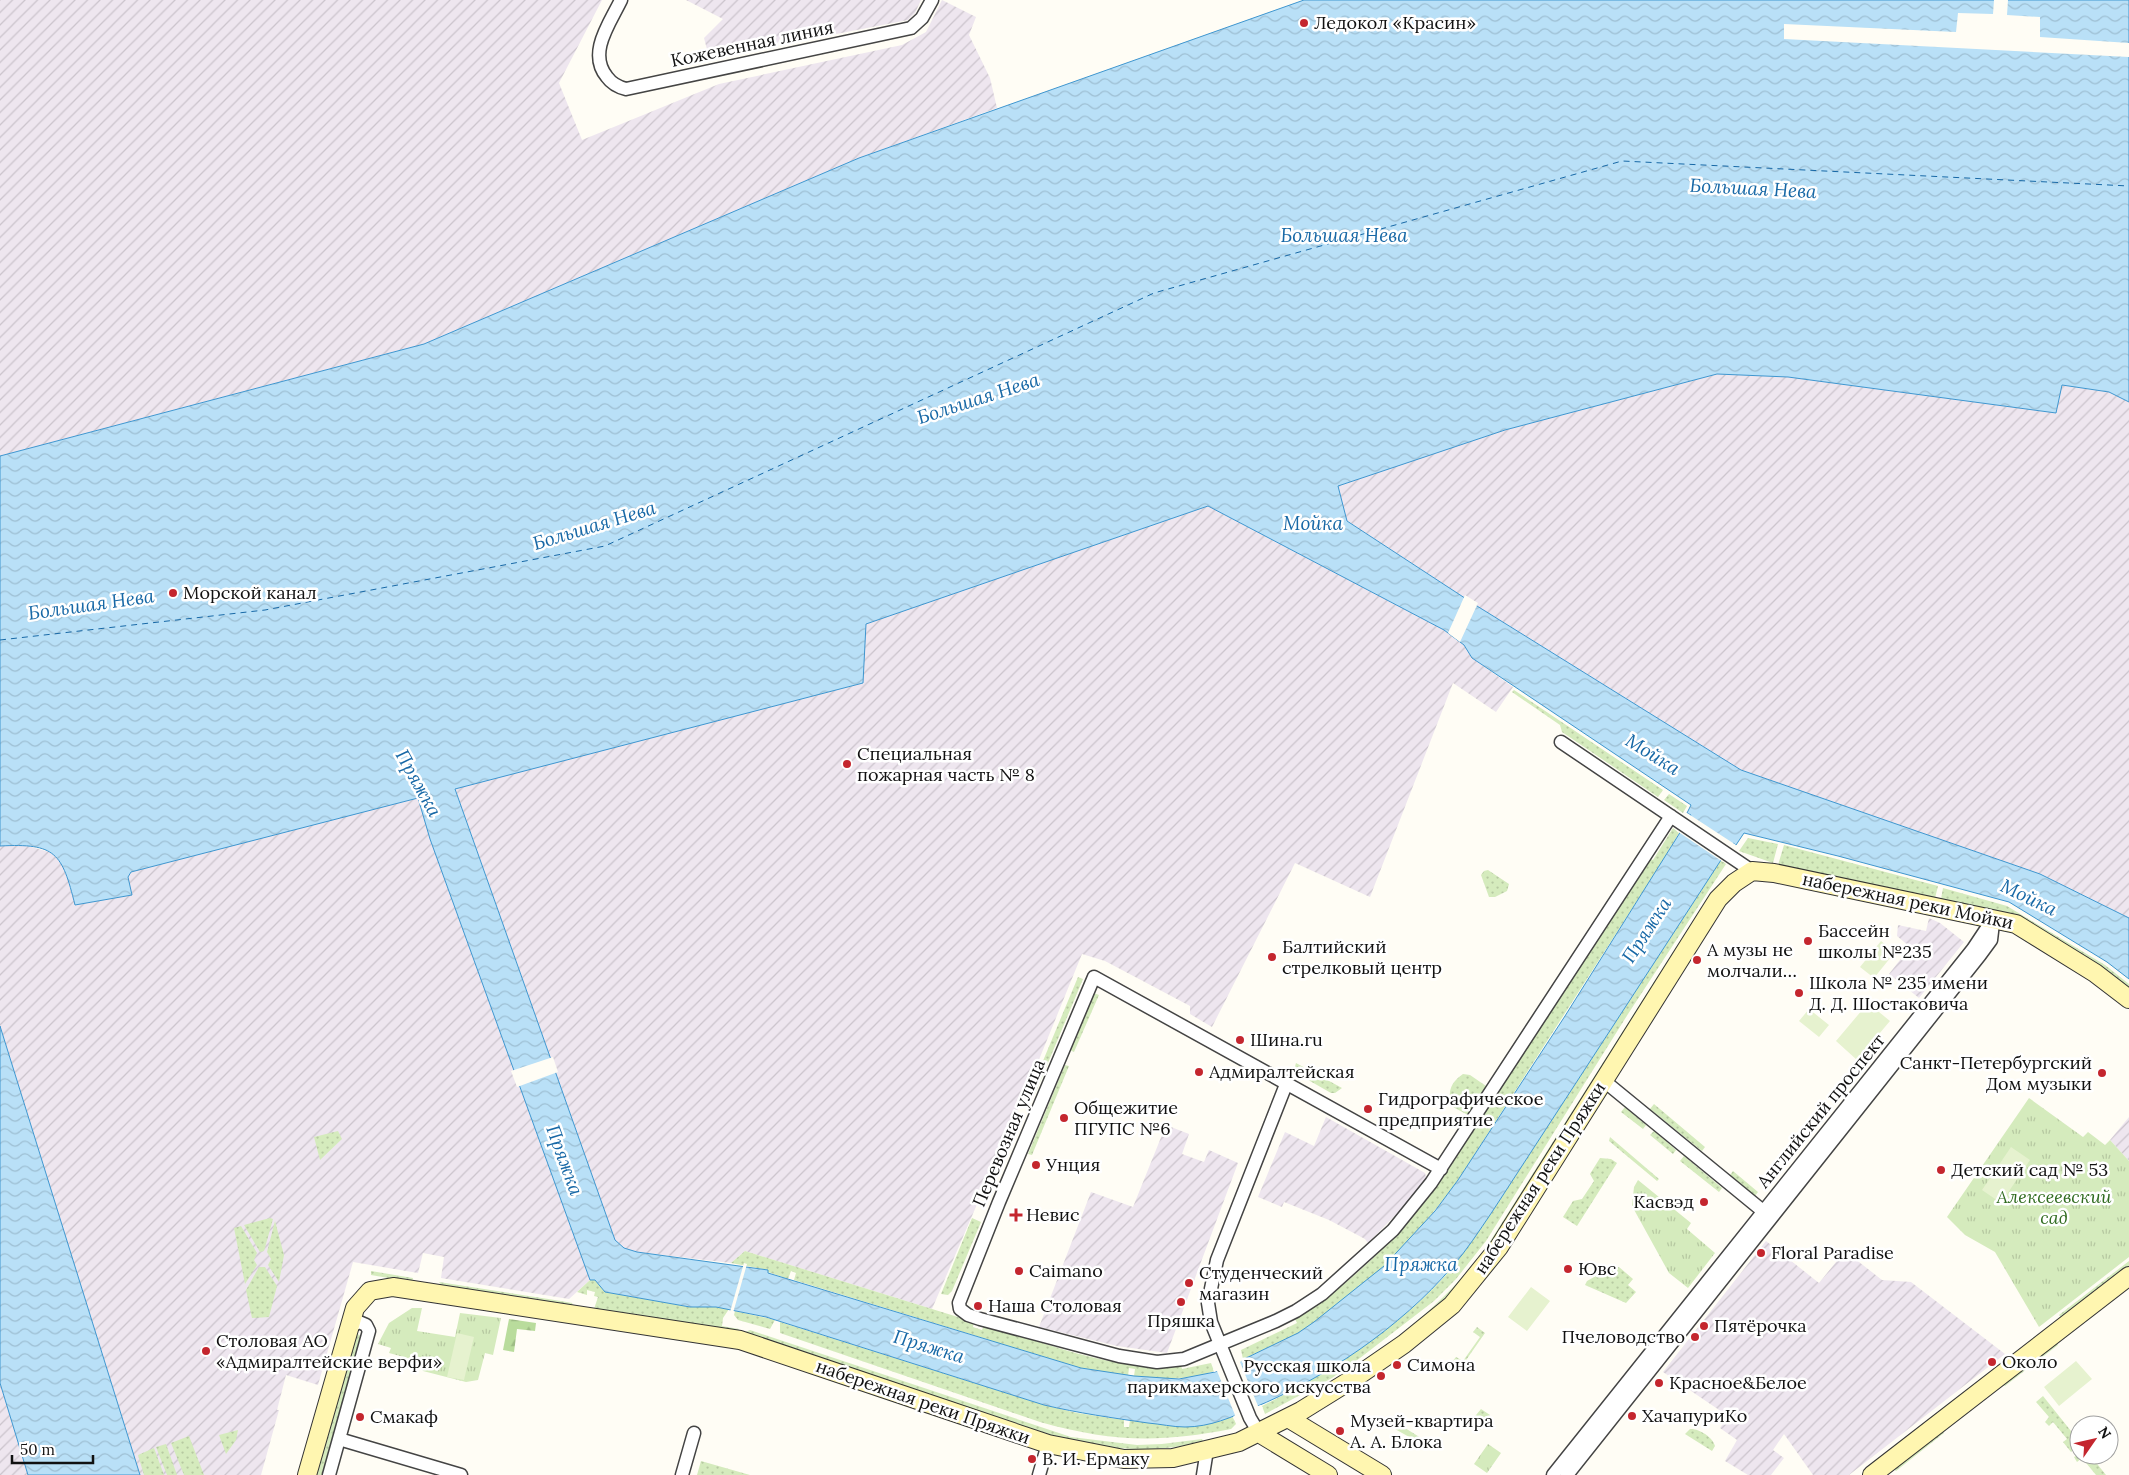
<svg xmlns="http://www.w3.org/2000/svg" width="2129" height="1475" viewBox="0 0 2129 1475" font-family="Lora,serif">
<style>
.industrial{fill:url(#industrial-furrows)}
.grass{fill:url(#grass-dots)}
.forest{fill:url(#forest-firs)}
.park{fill:url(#park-tufts)}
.garden{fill:#d5ebbd}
.pitch{fill:#e6f2cf}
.water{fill:url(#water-waves);stroke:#3f96cf;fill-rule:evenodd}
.pier{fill:#fffdf5}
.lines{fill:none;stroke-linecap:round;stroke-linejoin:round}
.ferry{stroke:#1768a6;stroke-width:1;stroke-dasharray:6 5;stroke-linecap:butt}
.street-casing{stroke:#444;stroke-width:15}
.secondary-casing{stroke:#333;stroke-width:20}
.street{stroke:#fff;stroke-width:12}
.secondary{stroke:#fff6b0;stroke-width:18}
.poi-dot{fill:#c4262e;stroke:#fff;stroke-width:2}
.labels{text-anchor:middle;stroke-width:5;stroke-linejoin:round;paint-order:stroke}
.poi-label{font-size:18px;fill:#111;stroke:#fff;text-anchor:start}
.street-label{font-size:18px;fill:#111;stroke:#fff}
.park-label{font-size:18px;font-style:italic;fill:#2f6b1f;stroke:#fff}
.water-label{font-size:19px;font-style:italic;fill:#1768a6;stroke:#fff}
</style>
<defs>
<pattern id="industrial-furrows" width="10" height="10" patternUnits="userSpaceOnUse" patternTransform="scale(1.25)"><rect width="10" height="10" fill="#eee6ef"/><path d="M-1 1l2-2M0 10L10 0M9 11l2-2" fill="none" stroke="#cbc4cc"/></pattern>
<pattern id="grass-dots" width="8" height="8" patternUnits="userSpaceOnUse" patternTransform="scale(1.25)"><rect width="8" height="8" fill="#d5ebbd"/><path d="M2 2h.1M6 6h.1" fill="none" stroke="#b6c8a1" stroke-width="1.8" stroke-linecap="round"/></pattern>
<pattern id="forest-firs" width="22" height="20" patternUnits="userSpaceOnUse" patternTransform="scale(1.25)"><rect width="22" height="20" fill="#b9dc9c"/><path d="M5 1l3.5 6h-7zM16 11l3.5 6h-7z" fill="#9ebc85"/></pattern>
<pattern id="park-tufts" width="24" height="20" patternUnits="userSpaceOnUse" patternTransform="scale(1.25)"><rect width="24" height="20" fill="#d5ebbd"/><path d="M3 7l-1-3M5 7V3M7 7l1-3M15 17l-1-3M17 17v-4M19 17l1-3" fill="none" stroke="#b6c8a1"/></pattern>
<pattern id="water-waves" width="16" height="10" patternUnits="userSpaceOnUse" patternTransform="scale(1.25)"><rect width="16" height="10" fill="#b9e0f7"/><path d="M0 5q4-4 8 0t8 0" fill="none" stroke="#9ebfd3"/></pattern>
</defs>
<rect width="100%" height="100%" fill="#fffdf5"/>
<path class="industrial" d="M 0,0 L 602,0 L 559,83 L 582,140 L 719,84 L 902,45 L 926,32 L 942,0 L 976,17 L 969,35 L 990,78 L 997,108 L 859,158 L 424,344 L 0,456 Z
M 686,0 L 921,0 L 915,13 L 908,20 L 821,37 L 781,36 L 777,45 L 709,57 L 704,38 L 723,19 Z
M 1717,374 L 1788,377 L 2056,413 L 2061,385 L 2109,392 L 2129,402 L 2129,918 L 2040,874 L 1741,770 L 1477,606 L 1346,520 L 1338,485 L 1505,430 Z
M 1208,506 L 1444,630 L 1464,645 L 1472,658 L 1513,687 L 1496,712 L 1453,683 L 1370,897 L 1295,863 L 1212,1027 L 1190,1014 L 1190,1006 L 1105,961 L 1082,954 L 1036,1067 L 932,1309 L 745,1251 L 731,1263 L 637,1252 L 624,1248 L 615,1240 L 455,788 L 863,683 L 865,624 Z
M 418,797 L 430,839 L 590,1280 L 569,1299 L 441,1278 L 444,1257 L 423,1253 L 418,1273 L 353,1262 L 318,1385 L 286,1375 L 277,1410 L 279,1410 L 261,1475 L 140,1475 L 0,1026 L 0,846 L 24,845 L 53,853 L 67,871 L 75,905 L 132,895 L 128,877 L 131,872 Z
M 1929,918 L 1940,923 L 1964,942 L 1919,998 L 1889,974 L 1910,947 L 1897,936 L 1898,925 L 1926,931 Z
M 1326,1117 L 1425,1173 L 1426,1177 L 1425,1185 L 1368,1243 L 1365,1239 L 1329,1220 L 1284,1202 L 1282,1207 L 1258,1197 L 1285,1132 L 1314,1146 Z
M 2129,1117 L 2129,1161 L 2110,1140 Z
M 1166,1125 L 1189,1134 L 1182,1154 L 1204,1162 L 1209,1150 L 1238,1163 L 1167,1353 L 1117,1346 L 1039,1327 L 1091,1192 L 1133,1207 Z
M 1766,1241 L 1819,1283 L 1845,1251 L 1882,1280 L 1911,1282 L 2005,1354 L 1849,1475 L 1813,1475 L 1784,1434 L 1773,1450 L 1784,1458 L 1771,1475 L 1748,1475 L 1725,1461 L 1737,1440 L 1720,1428 L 1728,1416 L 1663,1372 Z
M 0,1383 L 28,1475 L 0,1475 Z"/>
<path class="grass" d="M 1514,690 L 1663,790 L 1658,797 L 1562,732 L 1560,725 L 1512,692 Z
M 1669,794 L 1687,806 L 1683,813 L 1664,800 Z
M 1673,828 L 1679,833 L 1660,865 L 1458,1180 C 1415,1239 1361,1296 1298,1333 C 1280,1343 1261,1351 1243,1359 L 1241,1350 L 1297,1323 L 1295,1319 C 1344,1290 1404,1233 1436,1186 L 1650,859 L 1653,860 Z
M 1748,838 L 1778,844 L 1773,863 L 1739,851 Z
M 1784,845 L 1938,886 L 1935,898 L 1778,865 Z
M 1721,860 L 1726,864 L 1628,1014 L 1486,1241 L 1456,1279 L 1434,1301 L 1360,1358 L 1332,1378 L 1265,1414 L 1262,1406 C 1326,1375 1406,1323 1452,1268 C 1466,1250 1479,1231 1492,1212 Z
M 1488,870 L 1509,884 L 1507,891 L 1495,897 L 1489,897 L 1481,875 L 1484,871 Z
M 1943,888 L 2007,906 L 2105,965 L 2129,984 L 2129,989 L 2011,914 L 1941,899 Z
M 1681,939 L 1495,1243 L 1448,1301 L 1401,1339 L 1319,1392 L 1318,1390 C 1383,1352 1446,1305 1489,1243 Z
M 1078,977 L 1083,979 L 1035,1094 L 1030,1092 Z
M 1094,993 L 1099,995 L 1074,1052 L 1070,1050 Z
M 1296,1063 L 1342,1088 L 1335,1093 L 1331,1093 L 1296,1073 L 1294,1070 Z
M 1065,1065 L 1069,1066 L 1032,1155 L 1028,1154 Z
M 1463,1074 L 1470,1075 L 1486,1086 L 1468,1115 L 1451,1106 C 1448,1091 1450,1083 1463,1074 Z
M 1654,1104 L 1705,1147 L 1702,1151 L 1650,1109 Z
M 1625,1107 L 1646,1125 L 1643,1129 L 1621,1112 Z
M 338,1131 L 342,1139 L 320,1160 L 314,1137 Z
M 1654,1131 L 1676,1150 L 1673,1154 L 1650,1135 Z
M 1610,1137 L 1659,1179 L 1657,1181 L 1609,1141 Z
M 1684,1156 L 1722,1188 L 1719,1192 L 1680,1161 Z
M 1600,1158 L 1611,1159 L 1617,1163 L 1577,1226 L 1563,1217 L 1573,1201 L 1582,1199 L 1594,1181 L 1590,1174 Z
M 1733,1171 L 1758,1192 L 1755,1196 L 1730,1175 Z
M 270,1218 L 273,1219 L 264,1251 L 260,1252 L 244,1225 Z
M 972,1218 L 981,1222 L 952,1291 L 948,1295 L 941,1294 Z
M 275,1221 L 284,1255 L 279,1282 L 268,1265 L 271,1259 L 267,1252 Z
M 241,1226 L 257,1253 L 254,1260 L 257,1265 L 245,1284 L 234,1228 Z
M 745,1251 L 974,1322 L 973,1327 L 982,1330 L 984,1325 C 1044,1342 1120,1374 1181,1365 L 1182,1369 L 1211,1363 L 1214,1371 C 1187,1380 1163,1379 1134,1376 L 1135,1369 L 1129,1368 L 1128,1376 L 1081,1368 L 794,1280 L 796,1273 L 791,1271 L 788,1279 L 768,1272 L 768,1270 L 731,1263 Z
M 2129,1261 L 2129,1267 L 2062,1319 L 2059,1315 Z
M 259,1267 L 265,1267 L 277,1286 L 269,1317 L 252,1318 L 246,1290 Z
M 1619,1267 L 1633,1279 L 1628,1285 L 1636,1292 L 1626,1303 L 1585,1285 L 1587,1281 L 1605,1271 Z
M 371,1271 L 413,1278 L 412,1282 L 371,1275 Z
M 590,1280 L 595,1280 L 605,1292 L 690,1307 L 716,1307 L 729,1309 L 723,1318 L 722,1326 L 739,1329 L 738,1331 L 594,1309 L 598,1297 L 594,1296 L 595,1292 L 587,1290 L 587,1295 L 577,1292 Z
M 439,1282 L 561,1301 L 572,1303 L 573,1306 L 442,1286 Z
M 735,1311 L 775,1320 L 770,1329 L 738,1320 L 734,1315 Z
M 780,1322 L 1044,1405 L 1077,1413 L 1124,1420 L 1124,1427 L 1129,1427 L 1130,1420 L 1185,1427 L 1233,1417 L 1236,1424 L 1231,1429 C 1159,1443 1111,1442 1040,1422 L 780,1333 Z
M 1477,1327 L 1485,1333 L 1457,1373 L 1448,1367 L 1456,1357 L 1463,1361 L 1480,1337 L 1473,1332 Z
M 750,1330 L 1071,1437 L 1137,1445 L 1162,1444 L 1202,1439 L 1203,1441 C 1147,1457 1092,1447 1038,1432 L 745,1332 Z
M 355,1332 L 362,1337 L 324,1475 L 310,1475 Z
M 2056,1342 L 2058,1345 L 2005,1386 L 2002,1383 Z
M 2043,1396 L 2079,1441 L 2079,1445 L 2071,1452 L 2063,1442 L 2067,1439 L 2053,1422 L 2049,1426 L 2045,1422 L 2049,1417 L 2036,1402 Z
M 1481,1409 L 1490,1415 L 1478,1433 L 1467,1426 Z
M 1690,1429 C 1698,1428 1713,1437 1715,1446 L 1712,1451 L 1685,1434 Z
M 238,1430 L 236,1440 L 226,1454 L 219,1435 Z
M 1942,1430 L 1944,1433 L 1896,1471 L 1893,1468 Z
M 189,1436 L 204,1475 L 184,1475 L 171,1443 Z
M 166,1444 L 177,1475 L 167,1475 L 156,1447 Z
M 154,1448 L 164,1475 L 144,1475 L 138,1455 Z
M 2079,1454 L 2090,1455 L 2106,1475 L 2096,1475 L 2082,1458 L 2077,1462 L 2074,1457 Z
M 701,1461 L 750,1475 L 697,1475 Z"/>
<path class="forest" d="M 509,1319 L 536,1323 L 535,1331 L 517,1329 L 514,1352 L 503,1350 Z"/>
<path class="park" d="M 2029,1098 L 2083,1137 L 2088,1132 L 2105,1145 L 2110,1140 L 2129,1161 L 2129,1257 L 2039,1327 L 1995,1252 L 1965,1235 L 1947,1217 Z
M 1638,1180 L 1691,1223 L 1687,1229 L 1715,1253 L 1688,1288 L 1669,1273 L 1632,1206 L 1634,1187 Z
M 412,1308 L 422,1308 L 417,1331 L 455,1337 L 460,1313 L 501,1318 L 493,1355 L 485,1353 L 478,1380 L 466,1382 L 423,1371 L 415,1360 L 389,1353 L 391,1348 L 378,1344 L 389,1323 Z
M 1389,1418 L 1421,1438 L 1420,1443 L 1386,1424 Z
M 1488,1444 L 1501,1453 L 1487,1473 L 1474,1464 Z"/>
<path class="garden" d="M 985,1338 C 1045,1357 1105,1377 1169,1378 C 1184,1379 1201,1371 1214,1371 C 1153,1391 1083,1370 1024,1351 C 1012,1348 993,1345 985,1338 Z"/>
<path class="pitch" d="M 1881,941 L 1895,952 L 1874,978 L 1860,967 Z
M 1868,1003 L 1890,1021 L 1857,1060 L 1836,1041 Z
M 1809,1009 L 1829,1025 L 1819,1037 L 1799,1021 Z
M 2011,1147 L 2030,1160 L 2001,1203 L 1982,1190 Z
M 1531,1287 L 1550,1301 L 1527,1331 L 1508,1317 Z
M 457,1333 L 474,1337 L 464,1380 L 447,1377 Z
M 2076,1361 L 2092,1379 L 2059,1406 L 2044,1387 Z"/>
<path class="water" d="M 1304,0 L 2129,0 L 2129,402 L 2109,392 L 2062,385 L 2056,413 L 1788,377 L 1717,374 L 1505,430 L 1338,486 L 1347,521 L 1477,606 L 1741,770 L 2040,874 L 2129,918 L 2129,979 L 2107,962 L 2009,902 L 1838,856 L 1744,833 L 1736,845 L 1733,843 L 1721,860 L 1492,1212 C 1479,1231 1467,1250 1452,1267 C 1401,1327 1324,1379 1253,1408 C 1232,1417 1210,1427 1185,1427 C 1173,1427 1160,1424 1148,1423 C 1113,1418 1078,1413 1044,1405 L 766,1317 L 716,1307 L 690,1307 L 605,1292 L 595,1280 L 590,1280 L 430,839 L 418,798 L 131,872 L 128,877 L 132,895 L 75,905 C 62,853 56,843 0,846 L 0,456 L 424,344 L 859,158 ZM 1208,506 L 1444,630 L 1464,645 L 1472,658 L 1691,805 L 1687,813 L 1691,815 L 1565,1016 L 1458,1180 L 1435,1211 L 1384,1266 L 1314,1322 L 1298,1333 L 1242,1360 L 1215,1372 L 1179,1379 L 1134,1376 L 1081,1368 L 768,1273 L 768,1270 L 637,1252 L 624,1248 L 615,1240 L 455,789 L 863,683 L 866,624 Z
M 0,1026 L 140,1475 L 28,1475 L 0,1383 Z"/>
<path class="pier" d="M 1994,0 L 2008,0 L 2007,15 L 2040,17 L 2040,37 L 2129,43 L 2129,57 L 1784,39 L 1784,24 L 1956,32 L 1958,13 L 1993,14 Z
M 1465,595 L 1478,603 L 1460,642 L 1448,633 Z
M 1687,813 L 1736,845 L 1723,862 L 1677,831 L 1687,816 Z
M 553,1057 L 558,1072 L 517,1087 L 511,1071 Z
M 744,1263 L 747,1264 L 733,1313 L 730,1312 Z
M 1242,1357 L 1243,1360 L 1240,1362 L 1258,1406 L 1261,1405 L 1263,1408 L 1234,1420 L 1233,1417 L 1235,1415 L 1217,1371 L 1214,1372 L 1213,1369 Z"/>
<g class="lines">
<path class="ferry" d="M 0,640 L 265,610 L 605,546 L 1154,293 L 1622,161 L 2129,186"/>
<defs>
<path id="street" d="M 621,0 C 610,23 587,53 607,77 C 612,84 618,87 626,89 L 911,28 L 922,18 L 932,0
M 1561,742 L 1752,871
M 1603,1080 L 1769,1216
M 1441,1169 L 1094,977 L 999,1202 L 959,1303 L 960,1309 L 968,1315 L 980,1319 L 1119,1356 L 1157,1362 L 1184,1359 L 1276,1321 L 1296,1311 L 1322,1294 L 1393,1230 L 1431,1183 L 1671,816
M 1259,1433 L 1250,1418 L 1211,1322 L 1208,1303 L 1217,1260 L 1287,1082
M 339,1439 L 461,1475
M 329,1475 L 369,1331 L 366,1325 L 359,1322 L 348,1328
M 682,1475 L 694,1433
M 1039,1475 L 1048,1444
M 1203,1475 L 1207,1450
M 1553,1475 L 1973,949 L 1993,919
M 1567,1475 L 1980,955 L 1991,940 L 1993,923"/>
<path id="secondary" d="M 1288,1418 L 1382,1475
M 1259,1433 L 1328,1475
M 307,1475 L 355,1308 L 370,1291 L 393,1287 L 740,1340 L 1048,1444 L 1124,1459 L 1173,1458 L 1239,1442 L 1301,1411 L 1359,1375 L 1404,1344 L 1452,1305 L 1499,1247 L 1718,899 L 1734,883 L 1752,871 L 1774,873 L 2016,924 L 2095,973 L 2129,999
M 1872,1475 L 2129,1276"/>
</defs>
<use href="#street" class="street-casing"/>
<use href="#secondary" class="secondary-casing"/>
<use href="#street" class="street"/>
<use href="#secondary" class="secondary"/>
</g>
<g class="poi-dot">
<circle cx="1304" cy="23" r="5"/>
<circle cx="173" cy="593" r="5"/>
<circle cx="847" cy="764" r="5"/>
<circle cx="1808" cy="941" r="5"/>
<circle cx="1272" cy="957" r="5"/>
<circle cx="1697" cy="960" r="5"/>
<circle cx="1799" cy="993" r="5"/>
<circle cx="1240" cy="1040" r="5"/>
<circle cx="1199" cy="1072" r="5"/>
<circle cx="2102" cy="1073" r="5"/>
<circle cx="1368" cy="1109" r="5"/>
<circle cx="1064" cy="1118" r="5"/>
<circle cx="1036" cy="1165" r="5"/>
<circle cx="1941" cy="1170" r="5"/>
<circle cx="1704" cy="1202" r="5"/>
<path d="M1013.5 1207.5h5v5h5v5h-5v5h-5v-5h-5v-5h5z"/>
<circle cx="1761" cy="1253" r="5"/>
<circle cx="1568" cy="1269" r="5"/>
<circle cx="1019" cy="1271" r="5"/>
<circle cx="1189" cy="1283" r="5"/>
<circle cx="1181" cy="1302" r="5"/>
<circle cx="978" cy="1306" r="5"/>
<circle cx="1704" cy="1326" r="5"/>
<circle cx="1695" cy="1337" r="5"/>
<circle cx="206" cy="1351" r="5"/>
<circle cx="1992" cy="1362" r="5"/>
<circle cx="1397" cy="1365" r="5"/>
<circle cx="1381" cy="1376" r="5"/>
<circle cx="1659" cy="1383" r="5"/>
<circle cx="1632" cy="1416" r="5"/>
<circle cx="360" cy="1417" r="5"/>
<circle cx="1340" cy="1431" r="5"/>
<circle cx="1032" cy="1459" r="5"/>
</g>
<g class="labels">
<g class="poi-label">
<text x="1314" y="29">Ледокол «Красин»</text>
<text x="183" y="599">Морской канал</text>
<text x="857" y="760">Специальная<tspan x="857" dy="21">пожарная часть № 8</tspan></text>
<text x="1818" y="937">Бассейн<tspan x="1818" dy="21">школы №235</tspan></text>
<text x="1282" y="953">Балтийский<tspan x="1282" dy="21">стрелковый центр</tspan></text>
<text x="1707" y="956">А музы не<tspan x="1707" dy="21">молчали…</tspan></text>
<text x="1809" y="989">Школа № 235 имени<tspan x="1809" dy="21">Д. Д. Шостаковича</tspan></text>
<text x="1250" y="1046">Шина.ru</text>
<text x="2092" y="1069" text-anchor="end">Санкт-Петербургский<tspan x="2092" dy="21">Дом музыки</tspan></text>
<text x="1209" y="1078">Адмиралтейская</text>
<text x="1378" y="1105">Гидрографическое<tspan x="1378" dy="21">предприятие</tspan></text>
<text x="1074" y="1114">Общежитие<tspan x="1074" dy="21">ПГУПС №6</tspan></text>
<text x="1046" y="1171">Унция</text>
<text x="1951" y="1176">Детский сад № 53</text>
<text x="1694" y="1208" text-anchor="end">Касвэд</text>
<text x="1026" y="1221">Невис</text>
<text x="1771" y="1259">Floral Paradise</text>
<text x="1578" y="1275">Ювс</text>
<text x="1029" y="1277">Caimano</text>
<text x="1199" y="1279">Студенческий<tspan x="1199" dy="21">магазин</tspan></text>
<text x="988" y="1312">Наша Столовая</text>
<text x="1181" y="1327" text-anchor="middle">Пряшка</text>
<text x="1714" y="1332">Пятёрочка</text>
<text x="1685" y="1343" text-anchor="end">Пчеловодство</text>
<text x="216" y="1347">Столовая АО<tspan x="216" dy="21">«Адмиралтейские верфи»</tspan></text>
<text x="2002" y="1368">Около</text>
<text x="1407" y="1371">Симона</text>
<text x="1371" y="1372" text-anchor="end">Русская школа<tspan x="1371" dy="21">парикмахерского искусства</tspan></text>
<text x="1669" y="1389">Красное&amp;Белое</text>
<text x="1642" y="1422">ХачапуриКо</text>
<text x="370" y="1423">Смакаф</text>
<text x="1350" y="1427">Музей-квартира<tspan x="1350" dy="21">А. А. Блока</tspan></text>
<text x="1042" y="1465">В. И. Ермаку</text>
</g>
<g class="street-label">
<text transform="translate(752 44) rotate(-12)" y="6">Кожевенная линия</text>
<text transform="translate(1908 901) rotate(12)" y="6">набережная реки Мойки</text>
<text transform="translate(1821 1111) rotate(-51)" y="6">Английский проспект</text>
<text transform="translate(1009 1133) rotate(-67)" y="6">Перевозная улица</text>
<text transform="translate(1540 1178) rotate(-57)" y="6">набережная реки Пряжки</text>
<text transform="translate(923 1402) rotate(19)" y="6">набережная реки Пряжки</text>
</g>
<g class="park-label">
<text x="2054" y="1203">Алексеевский<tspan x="2054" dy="21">сад</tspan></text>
</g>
<g class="water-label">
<text transform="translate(1753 188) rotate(3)" y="7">Большая Нева</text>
<text x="1344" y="242">Большая Нева</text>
<text transform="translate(978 398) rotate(-18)" y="7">Большая Нева</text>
<text x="1313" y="530">Мойка</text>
<text transform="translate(594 525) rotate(-17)" y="7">Большая Нева</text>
<text transform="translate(91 604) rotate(-8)" y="7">Большая Нева</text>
<text transform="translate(1653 754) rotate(32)" y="7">Мойка</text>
<text transform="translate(419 783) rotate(61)" y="7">Пряжка</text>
<text transform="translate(2029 897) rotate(26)" y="7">Мойка</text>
<text transform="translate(1646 930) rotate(-57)" y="7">Пряжка</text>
<text transform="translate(565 1160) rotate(70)" y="7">Пряжка</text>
<text x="1421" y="1271">Пряжка</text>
<text transform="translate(929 1346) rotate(17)" y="7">Пряжка</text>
</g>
</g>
<g transform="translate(2094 1440) rotate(56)"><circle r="24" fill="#ffffff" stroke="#a0a0a0"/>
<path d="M0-4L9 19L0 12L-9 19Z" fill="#c4262e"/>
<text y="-8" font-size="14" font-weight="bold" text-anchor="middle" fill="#111111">N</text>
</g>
<path d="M12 1455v8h81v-8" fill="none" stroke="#111111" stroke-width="2.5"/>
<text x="20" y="1455" font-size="15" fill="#111111" stroke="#ffffff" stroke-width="4" paint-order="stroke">50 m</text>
</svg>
